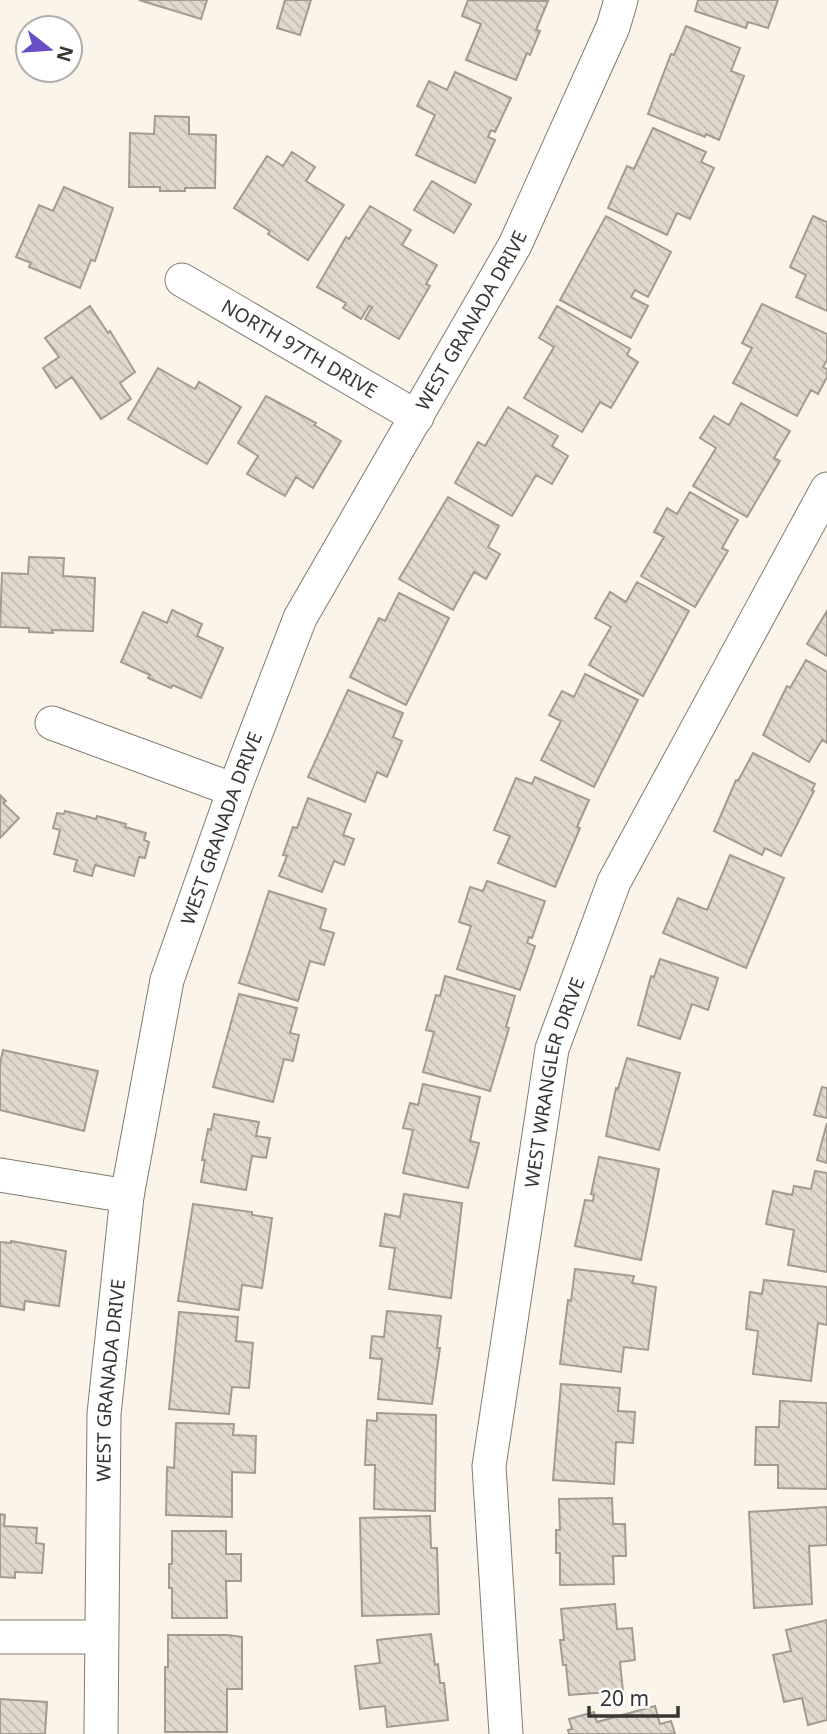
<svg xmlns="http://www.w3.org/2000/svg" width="827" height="1734" viewBox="0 0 827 1734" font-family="'Noto Sans',sans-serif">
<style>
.building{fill:url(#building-back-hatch);stroke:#a29b90;stroke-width:2}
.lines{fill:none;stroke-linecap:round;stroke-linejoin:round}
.minor-casing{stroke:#817a70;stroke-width:35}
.minor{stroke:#fff;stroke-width:33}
.labels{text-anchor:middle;stroke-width:7;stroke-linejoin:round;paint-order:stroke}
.street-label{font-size:19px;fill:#393632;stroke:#fff}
</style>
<defs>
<pattern id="building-back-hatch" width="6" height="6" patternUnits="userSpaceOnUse" patternTransform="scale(1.75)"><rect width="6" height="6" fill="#e0d9ce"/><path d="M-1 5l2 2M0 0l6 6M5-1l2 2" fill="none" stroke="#c1bbb1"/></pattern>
</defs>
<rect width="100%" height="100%" fill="#fbf4e9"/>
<path class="building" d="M 139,0 L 207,0 L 201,19 Z
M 285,0 L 311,0 L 300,35 L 277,28 Z
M 468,0 L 548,1 L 536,30 L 540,31 L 530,55 L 527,53 L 516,80 L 466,60 L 481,24 L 462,16 Z
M 698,0 L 778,0 L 768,28 L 748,22 L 746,28 L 695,11 Z
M 686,26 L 740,48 L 731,71 L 744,76 L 719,140 L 706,134 L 705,137 L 648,114 L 671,54 L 674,55 Z
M 455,72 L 511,98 L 495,132 L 491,130 L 488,137 L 495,140 L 475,183 L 416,155 L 435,115 L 417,106 L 429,81 L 447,90 Z
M 155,116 L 189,117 L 189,134 L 216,135 L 215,188 L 185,188 L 185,191 L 160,191 L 160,187 L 129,187 L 130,133 L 154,134 Z
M 653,128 L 706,152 L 701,162 L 714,168 L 690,219 L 677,213 L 667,235 L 608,208 L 627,166 L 634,169 Z
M 292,152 L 315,167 L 306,181 L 344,205 L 308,260 L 268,234 L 270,231 L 234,208 L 267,156 L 283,166 Z
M 432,181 L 471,204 L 454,233 L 414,210 Z
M 64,187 L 113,208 L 95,261 L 91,260 L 80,288 L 29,267 L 31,263 L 16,257 L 39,205 L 53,211 Z
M 370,206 L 411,230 L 402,245 L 437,265 L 426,284 L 430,286 L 399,339 L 365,319 L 372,307 L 369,306 L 361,319 L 343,308 L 346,303 L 317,287 L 346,237 L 349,239 Z
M 606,216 L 671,252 L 648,297 L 635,290 L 631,297 L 648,306 L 631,338 L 560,300 Z
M 813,216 L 827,222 L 827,311 L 796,297 L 806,275 L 790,267 Z
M 762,304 L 827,334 L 827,360 L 823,367 L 827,369 L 827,377 L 818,394 L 811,390 L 797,416 L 733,383 L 752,348 L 742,343 Z
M 90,306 L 108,333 L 110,331 L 135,372 L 120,383 L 131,399 L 101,419 L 72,377 L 56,388 L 43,368 L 59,357 L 45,338 Z
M 557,306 L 630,349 L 627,355 L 638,362 L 611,408 L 600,402 L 582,432 L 524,398 L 554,347 L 539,338 Z
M 158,368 L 195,389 L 199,382 L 241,407 L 207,464 L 128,419 Z
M 266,396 L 316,423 L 314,425 L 341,441 L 313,488 L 296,477 L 285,496 L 247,474 L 258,456 L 238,443 Z
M 741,403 L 790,431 L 774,458 L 780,461 L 747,517 L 693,486 L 716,448 L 700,438 L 714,416 L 729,425 Z
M 508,407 L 558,436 L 552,446 L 568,456 L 552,484 L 536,475 L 512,516 L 455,483 L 478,442 L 485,446 Z
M 690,492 L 738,520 L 722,548 L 728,551 L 695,607 L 641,576 L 664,537 L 654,532 L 667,508 L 677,514 Z
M 448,497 L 499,526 L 488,547 L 500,554 L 486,579 L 474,572 L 453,610 L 399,579 Z
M 29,557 L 64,558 L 63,576 L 95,578 L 93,631 L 52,630 L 53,633 L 29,632 L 29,628 L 0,627 L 2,573 L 28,574 Z
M 637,582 L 689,611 L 643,696 L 589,665 L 611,627 L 595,618 L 610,592 L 626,602 Z
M 399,593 L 449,618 L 406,705 L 350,677 L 379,618 L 385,621 Z
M 172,610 L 202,624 L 197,636 L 223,648 L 201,698 L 173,685 L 171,688 L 148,678 L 150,675 L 121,662 L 143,612 L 167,623 Z
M 827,611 L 827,656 L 807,644 Z
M 806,660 L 827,672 L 827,743 L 822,740 L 809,762 L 763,735 L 787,686 L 790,688 Z
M 585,674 L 638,700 L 594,787 L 541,760 L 561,721 L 549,715 L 562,691 L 574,697 Z
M 348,690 L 403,713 L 393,737 L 402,741 L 387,777 L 377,772 L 365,802 L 308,777 Z
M 753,753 L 815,784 L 812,790 L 814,791 L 781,856 L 765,848 L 762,855 L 714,831 L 736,780 L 738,781 Z
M 535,777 L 589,800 L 577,827 L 580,828 L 555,887 L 498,863 L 510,836 L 494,830 L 516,778 L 532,784 Z
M 0,795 L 6,801 L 3,803 L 19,818 L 0,838 Z
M 308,798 L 351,814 L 343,835 L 354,839 L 344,865 L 334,861 L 322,892 L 279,876 L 287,856 L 283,855 L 293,827 L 297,828 Z
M 65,811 L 96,819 L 97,816 L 126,824 L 125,827 L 146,833 L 144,840 L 149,842 L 145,858 L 139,857 L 134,876 L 95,865 L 92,876 L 74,871 L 77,860 L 54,854 L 60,830 L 53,828 L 57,813 L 64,814 Z
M 730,855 L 784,878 L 746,968 L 663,933 L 678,898 L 707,910 Z
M 487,881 L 545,901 L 532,938 L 529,937 L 527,943 L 535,946 L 520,990 L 457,969 L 471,926 L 459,922 L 470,887 L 483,891 Z
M 269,891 L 326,909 L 320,929 L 334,933 L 324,965 L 310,961 L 298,1001 L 239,983 Z
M 660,959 L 718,978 L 708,1010 L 692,1004 L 680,1039 L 638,1025 L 651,976 L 654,977 Z
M 445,976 L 515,996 L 506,1027 L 509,1028 L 490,1091 L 423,1072 L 434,1032 L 426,1030 L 436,995 L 440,996 Z
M 239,994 L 297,1008 L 290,1033 L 299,1035 L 293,1061 L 284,1059 L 273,1102 L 213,1087 Z
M 3,1050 L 98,1071 L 84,1131 L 0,1110 L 0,1064 Z
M 627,1058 L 680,1073 L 659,1150 L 606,1136 L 616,1088 L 618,1089 Z
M 423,1084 L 480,1097 L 470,1141 L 479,1143 L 468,1188 L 403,1173 L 413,1130 L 403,1128 L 410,1103 L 418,1105 Z
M 822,1087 L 827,1088 L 827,1118 L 814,1115 Z
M 214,1114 L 259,1122 L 256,1136 L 270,1138 L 266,1158 L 252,1156 L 246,1190 L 201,1182 L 205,1160 L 202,1160 L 208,1129 L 211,1130 Z
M 827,1123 L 827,1163 L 817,1160 Z
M 599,1157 L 659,1169 L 641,1260 L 575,1246 L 585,1200 L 593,1201 L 594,1195 L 591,1194 Z
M 815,1171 L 827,1173 L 827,1272 L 788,1265 L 794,1230 L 766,1224 L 773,1191 L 792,1195 L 794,1186 L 811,1189 Z
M 404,1194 L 462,1203 L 451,1298 L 389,1289 L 395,1248 L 380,1246 L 385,1214 L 400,1217 Z
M 193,1204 L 252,1212 L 252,1215 L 272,1218 L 262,1288 L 242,1285 L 239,1310 L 178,1301 Z
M 11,1241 L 66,1251 L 59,1306 L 25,1301 L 24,1310 L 0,1306 L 0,1242 L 11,1243 Z
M 575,1269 L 634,1276 L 632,1283 L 656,1287 L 648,1350 L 624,1347 L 621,1372 L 560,1364 L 568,1300 L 571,1301 Z
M 764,1280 L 827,1287 L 827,1325 L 818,1323 L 811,1381 L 753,1374 L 758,1331 L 746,1329 L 750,1292 L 762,1294 Z
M 387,1311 L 441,1316 L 437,1348 L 440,1348 L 432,1404 L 378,1399 L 382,1359 L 370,1358 L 372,1336 L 384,1337 Z
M 179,1312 L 238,1317 L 236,1341 L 253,1343 L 249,1388 L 232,1387 L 229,1414 L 169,1409 Z
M 561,1384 L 620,1388 L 618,1411 L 635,1412 L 633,1443 L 616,1442 L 614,1484 L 553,1480 Z
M 780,1401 L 827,1403 L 827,1489 L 778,1488 L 778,1465 L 755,1465 L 756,1427 L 779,1427 Z
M 377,1413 L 436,1415 L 435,1511 L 374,1509 L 375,1465 L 365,1465 L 367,1420 L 377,1421 Z
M 176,1423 L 234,1424 L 233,1435 L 256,1436 L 255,1473 L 232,1472 L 232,1517 L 166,1515 L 167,1467 L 174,1468 Z
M 612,1498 L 613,1524 L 625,1524 L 626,1556 L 613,1556 L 614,1584 L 560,1585 L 560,1553 L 556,1553 L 556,1530 L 560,1530 L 559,1499 Z
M 827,1507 L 827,1545 L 809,1546 L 812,1604 L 754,1608 L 749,1512 Z
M 0,1514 L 5,1515 L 4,1526 L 37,1528 L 36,1543 L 44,1544 L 42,1573 L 15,1572 L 15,1578 L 0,1577 Z
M 430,1516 L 431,1548 L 437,1548 L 439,1614 L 362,1616 L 360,1518 Z
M 172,1531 L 226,1531 L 226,1554 L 241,1554 L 241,1581 L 226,1581 L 227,1618 L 172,1618 L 172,1588 L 169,1588 L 169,1564 L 172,1564 Z
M 615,1604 L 617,1629 L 632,1628 L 635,1660 L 620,1662 L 623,1691 L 569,1695 L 566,1665 L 563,1665 L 560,1640 L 564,1640 L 561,1609 Z
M 827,1620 L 827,1720 L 808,1725 L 802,1698 L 784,1702 L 773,1655 L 791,1651 L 786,1630 Z
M 431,1634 L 435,1665 L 438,1664 L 440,1683 L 444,1683 L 448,1720 L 387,1727 L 385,1706 L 360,1709 L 355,1666 L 380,1663 L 377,1640 Z
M 168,1635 L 227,1635 L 242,1637 L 242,1689 L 227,1689 L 227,1732 L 165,1732 L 165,1667 L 168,1667 Z
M 0,1699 L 47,1702 L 45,1734 L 0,1734 Z
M 655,1706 L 660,1724 L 671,1721 L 675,1734 L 569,1734 L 568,1730 L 572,1729 L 569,1719 L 594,1712 L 597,1722 Z"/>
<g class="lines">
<defs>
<g id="minor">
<path id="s1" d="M 182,280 L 417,417"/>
<path d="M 52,723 L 234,790"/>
<path d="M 0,1175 L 127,1196"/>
<path d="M 0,1637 L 101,1637"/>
<path id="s2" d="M 101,1734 L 104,1414 L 127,1196 L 167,980 L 234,790 L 300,618 L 515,245 L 613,27 L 621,0"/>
<path id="s3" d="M 506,1734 L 489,1466 L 552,1049 L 614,882 L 827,489"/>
</g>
</defs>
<use href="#minor" class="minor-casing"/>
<use href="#minor" class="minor"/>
</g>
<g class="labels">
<g class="street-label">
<text dy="7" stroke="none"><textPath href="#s2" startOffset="1488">WEST GRANADA DRIVE</textPath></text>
<text dy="7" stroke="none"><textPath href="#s1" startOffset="136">NORTH 97TH DRIVE</textPath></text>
<text dy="7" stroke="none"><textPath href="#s2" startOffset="920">WEST GRANADA DRIVE</textPath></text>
<text dy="7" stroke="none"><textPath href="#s3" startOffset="658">WEST WRANGLER DRIVE</textPath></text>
<text dy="7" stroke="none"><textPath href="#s2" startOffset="354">WEST GRANADA DRIVE</textPath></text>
</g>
</g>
<g transform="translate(49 49) rotate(107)"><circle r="33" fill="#ffffff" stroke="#b0afad" stroke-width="2"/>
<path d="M0-5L12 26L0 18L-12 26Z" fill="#694ec7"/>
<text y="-10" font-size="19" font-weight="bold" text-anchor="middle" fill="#393632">N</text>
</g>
<path d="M589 1706v10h89v-10" fill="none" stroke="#393632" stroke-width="3.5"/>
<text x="600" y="1706" font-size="21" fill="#393632" stroke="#ffffff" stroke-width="5" paint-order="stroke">20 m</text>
</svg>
